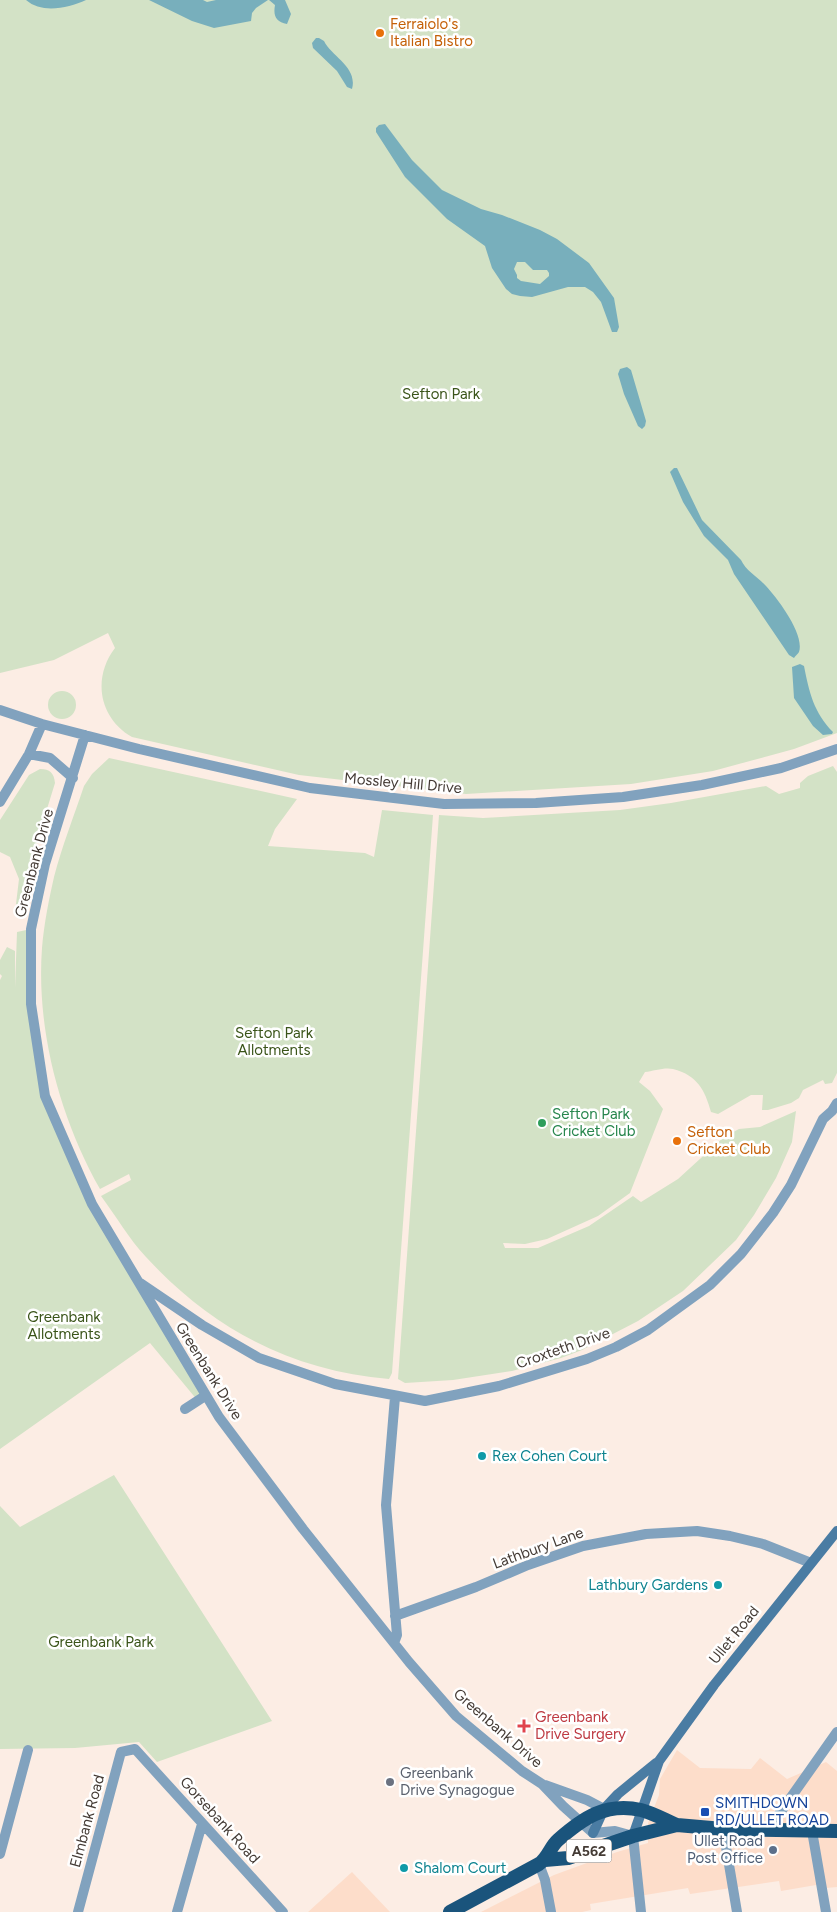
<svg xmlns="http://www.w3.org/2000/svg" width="837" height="1912" viewBox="0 0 837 1912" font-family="Figtree,sans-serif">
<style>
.built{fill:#fdddca}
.green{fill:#d3e2c6}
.water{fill:#78afbc;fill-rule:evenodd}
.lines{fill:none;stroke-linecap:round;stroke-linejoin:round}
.minor{stroke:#81a2be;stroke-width:10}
.secondary{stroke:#4a7ca3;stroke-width:10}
.trunk{stroke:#1a547c;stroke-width:14}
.food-dot{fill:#e8710a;stroke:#fff;stroke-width:2}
.leisure-dot{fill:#2e9e5b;stroke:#fff;stroke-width:2}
.culture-dot{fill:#0f9aa8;stroke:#fff;stroke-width:2}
.health-dot{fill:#e0444e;stroke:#fff;stroke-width:2}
.worship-dot{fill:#6b7280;stroke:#fff;stroke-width:2}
.transit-dot{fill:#1a4fb4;stroke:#fff;stroke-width:2}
.service-dot{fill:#5c6f8a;stroke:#fff;stroke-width:2}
.labels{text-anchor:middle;stroke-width:5;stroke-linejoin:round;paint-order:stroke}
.shield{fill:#fff;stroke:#7c7672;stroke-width:1}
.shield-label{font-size:14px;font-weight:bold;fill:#443b35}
.food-label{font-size:15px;fill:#c56008;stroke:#fff;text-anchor:start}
.park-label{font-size:15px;fill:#3a5419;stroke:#fff}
.street-label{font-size:15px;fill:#443b35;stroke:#fff}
.leisure-label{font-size:15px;fill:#27864d;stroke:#fff;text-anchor:start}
.culture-label{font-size:15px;fill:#0d838f;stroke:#fff;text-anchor:start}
.health-label{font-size:15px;fill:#be3a42;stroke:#fff;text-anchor:start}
.worship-label{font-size:15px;fill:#5b616d;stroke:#fff;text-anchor:start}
.transit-label{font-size:15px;fill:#164399;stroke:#fff;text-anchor:start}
.service-label{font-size:15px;fill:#4e5e75;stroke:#fff;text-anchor:end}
</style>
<rect width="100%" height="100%" fill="#fcede4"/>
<path class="built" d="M 677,1750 L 700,1768 L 751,1769 L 760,1758 L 787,1779 L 826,1762 L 837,1771 L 837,1887 L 826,1888 L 816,1885 L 781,1891 L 779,1881 L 690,1894 L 688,1888 L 590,1904 L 591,1910 L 582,1912 L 481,1912 L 554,1875 L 617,1852 L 648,1843 L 648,1823 L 659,1795 L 660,1779 Z
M 352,1872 L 390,1912 L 308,1912 Z"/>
<path class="green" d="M 0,0 L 837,0 L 837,733 L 794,749 L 713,771 L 631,784 L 466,794 L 299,775 L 132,737 C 99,718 92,678 115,648 L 108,633 L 54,660 L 0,673 Z
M48 705a14 14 0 1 1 28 0a14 14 0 1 1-28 0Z
M 109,758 L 297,799 L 275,829 L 268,846 L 365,853 L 374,857 L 382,810 L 433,815 L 392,1373 L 389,1379 C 292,1371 212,1329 146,1257 C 129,1239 116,1216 101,1196 L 131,1180 L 129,1174 L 100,1189 C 60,1118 36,1030 42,948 C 44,924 49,899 54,877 C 62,846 74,816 84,786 L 92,774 Z
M 833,766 L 837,772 L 837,1073 L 832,1083 L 825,1084 L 823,1080 L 803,1090 L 799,1098 L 791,1103 L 768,1110 L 762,1110 L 763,1095 L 751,1095 L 718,1114 L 711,1112 C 705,1090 697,1075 673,1069 C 665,1067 653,1071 645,1072 L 639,1082 L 650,1091 L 663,1109 L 630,1193 L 598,1216 L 547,1239 L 525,1244 L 503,1243 L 505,1248 L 538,1248 L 589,1226 L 633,1196 L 641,1202 L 678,1179 L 724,1137 L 739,1129 L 760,1127 L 796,1111 L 792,1142 L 776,1178 L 754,1215 L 736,1240 L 683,1291 L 638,1321 L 582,1350 L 561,1358 L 512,1371 L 453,1380 L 405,1383 L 398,1379 L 439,815 L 483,818 L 620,810 L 671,803 L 766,786 L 779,794 L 800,788 L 800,783 L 808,776 Z
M 40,769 C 50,769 54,773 55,783 L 26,877 L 20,906 L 16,904 L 19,879 L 10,857 L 0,852 L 0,820 L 29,775 Z
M 31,929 L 31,1004 L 45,1096 L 74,1164 L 205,1396 L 198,1401 L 150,1343 L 0,1449 L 0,980 L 2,976 L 0,974 L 0,960 L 7,947 L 15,951 L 15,988 L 17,932 Z
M 114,1475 L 272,1721 L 157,1762 L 139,1742 L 75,1748 L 0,1749 L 0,1506 L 20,1527 Z"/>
<path class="water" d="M 26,0 L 86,0 C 68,8 42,14 26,0 Z
M 149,0 L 203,0 L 207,2 L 216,0 L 268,0 L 256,8 L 252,13 L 251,21 L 214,28 L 192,21 Z
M 269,0 L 285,0 L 291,14 L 287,24 C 276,22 273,16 275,5 Z
M 316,38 L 319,38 L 324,41 C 332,57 358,67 352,89 L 347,87 L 337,71 L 313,48 L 312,43 Z
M 385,124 L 412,160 L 442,190 L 481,209 L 502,215 L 540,230 L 557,239 L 589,263 L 614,298 L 619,327 L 617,332 L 612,332 L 601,302 L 593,292 L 585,287 L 568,287 L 532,297 L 520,296 L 512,294 L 506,289 L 492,268 L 485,246 L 447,219 L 405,177 L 376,132 L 376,128 L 379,125 ZM 517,262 L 525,262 L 533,270 L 547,270 L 549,273 L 549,276 L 540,284 L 521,281 L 517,278 L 517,275 L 514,269 Z
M 627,367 L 631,370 L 646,421 L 645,426 L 642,429 L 638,426 L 624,394 L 618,374 L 620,369 Z
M 674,468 L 677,468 L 702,520 L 741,560 C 746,571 758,577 766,586 C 777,598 805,634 799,652 C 798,654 795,656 794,658 L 789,655 L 734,574 L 728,560 L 704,536 L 683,502 L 670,472 Z
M 800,664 L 804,666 C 809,692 814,713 833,732 L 832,734 L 823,735 L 813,726 L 794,698 L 792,667 Z"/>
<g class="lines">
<path class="minor" d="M 0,710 L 42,724 L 139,749 L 310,788 L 444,804 L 536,803 L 623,797 L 702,785 L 781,768 L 837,749
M 85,735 L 45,864 L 31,929 L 31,1004 L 45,1096 L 92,1204 L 219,1417 L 303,1529 L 409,1662 L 456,1716 L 522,1771 L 542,1784 L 563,1806 L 593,1833 L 615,1831 L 633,1836 L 641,1912
M 29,754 L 50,758 L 73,778
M 0,802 L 29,754 L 42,724
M 140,1283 L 202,1325 L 259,1358 L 335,1384 L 425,1401 L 499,1386 L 587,1359 L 616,1347 L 648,1330 L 710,1285 L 741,1254 L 773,1213 L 791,1185 L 823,1119 L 832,1111 L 837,1103
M 185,1409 L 205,1396
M 395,1616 L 476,1587 L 528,1565 L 583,1546 L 646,1534 L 697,1531 L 730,1536 L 763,1544 L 811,1563
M 394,1643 L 397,1635 L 386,1505 L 395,1397
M 545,1785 L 587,1800 L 604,1809
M 723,1829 L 737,1912
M 775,1829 L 777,1817 L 837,1732
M 812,1831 L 826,1912
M 0,1854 L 28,1750
M 539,1864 L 545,1880 L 551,1912
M 78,1912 L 121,1752 L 135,1749 L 283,1912
M 177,1912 L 202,1824"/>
<path class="secondary" d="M 593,1833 L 604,1809 L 618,1794 L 656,1763
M 633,1836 L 659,1761 L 714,1685 L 837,1531"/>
<path class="trunk" d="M 545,1860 L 568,1858 L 633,1836 L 677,1825 L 723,1829 L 837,1831
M 450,1912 L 539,1864 C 548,1858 550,1847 558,1840 C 583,1818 606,1802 641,1810 C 653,1813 665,1820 677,1825"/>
</g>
<g class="food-dot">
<circle cx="380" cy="33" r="5"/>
<circle cx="677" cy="1141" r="5"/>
</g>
<circle class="leisure-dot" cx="542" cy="1123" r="5"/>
<g class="culture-dot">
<circle cx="482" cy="1456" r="5"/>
<circle cx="718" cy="1585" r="5"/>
<circle cx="404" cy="1868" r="5"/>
</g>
<path class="health-dot" d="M521.5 1718.5h5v5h5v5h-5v5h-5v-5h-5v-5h5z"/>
<circle class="worship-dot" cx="390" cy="1782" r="5"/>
<rect class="transit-dot" x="700" y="1807" width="10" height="10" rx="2.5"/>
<circle class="service-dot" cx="773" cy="1850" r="5"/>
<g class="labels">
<rect class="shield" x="566.5" y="1839.5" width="45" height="23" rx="4"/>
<g class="shield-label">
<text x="589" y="1856">A562</text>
</g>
<g class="food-label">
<text x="390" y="29">Ferraiolo's<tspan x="390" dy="17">Italian Bistro</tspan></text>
<text x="687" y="1137">Sefton<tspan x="687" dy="17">Cricket Club</tspan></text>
</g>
<g class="park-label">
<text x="441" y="399">Sefton Park</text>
<text x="274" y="1038">Sefton Park<tspan x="274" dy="17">Allotments</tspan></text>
<text x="64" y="1322">Greenbank<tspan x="64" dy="17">Allotments</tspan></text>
<text x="101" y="1647">Greenbank Park</text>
</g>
<g class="street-label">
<text transform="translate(403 783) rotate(5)" y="5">Mossley Hill Drive</text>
<text transform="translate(34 863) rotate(-75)" y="5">Greenbank Drive</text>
<text transform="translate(563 1348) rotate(-19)" y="5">Croxteth Drive</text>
<text transform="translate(209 1371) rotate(58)" y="5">Greenbank Drive</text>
<text transform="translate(538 1548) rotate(-20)" y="5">Lathbury Lane</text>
<text transform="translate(734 1635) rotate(-51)" y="5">Ullet Road</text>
<text transform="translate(498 1728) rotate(41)" y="5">Greenbank Drive</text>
<text transform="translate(220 1820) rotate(48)" y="5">Gorsebank Road</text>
<text transform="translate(87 1821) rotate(-75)" y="5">Elmbank Road</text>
</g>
<g class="leisure-label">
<text x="552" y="1119">Sefton Park<tspan x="552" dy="17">Cricket Club</tspan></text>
</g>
<g class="culture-label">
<text x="492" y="1461">Rex Cohen Court</text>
<text x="708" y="1590" text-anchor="end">Lathbury Gardens</text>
<text x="414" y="1873">Shalom Court</text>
</g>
<g class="health-label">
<text x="535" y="1722">Greenbank<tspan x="535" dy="17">Drive Surgery</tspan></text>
</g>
<g class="worship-label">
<text x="400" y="1778">Greenbank<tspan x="400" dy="17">Drive Synagogue</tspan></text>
</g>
<g class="transit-label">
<text x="715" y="1808">SMITHDOWN<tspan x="715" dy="17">RD/ULLET ROAD</tspan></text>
</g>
<g class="service-label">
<text x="763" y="1846">Ullet Road<tspan x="763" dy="17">Post Office</tspan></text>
</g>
</g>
</svg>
